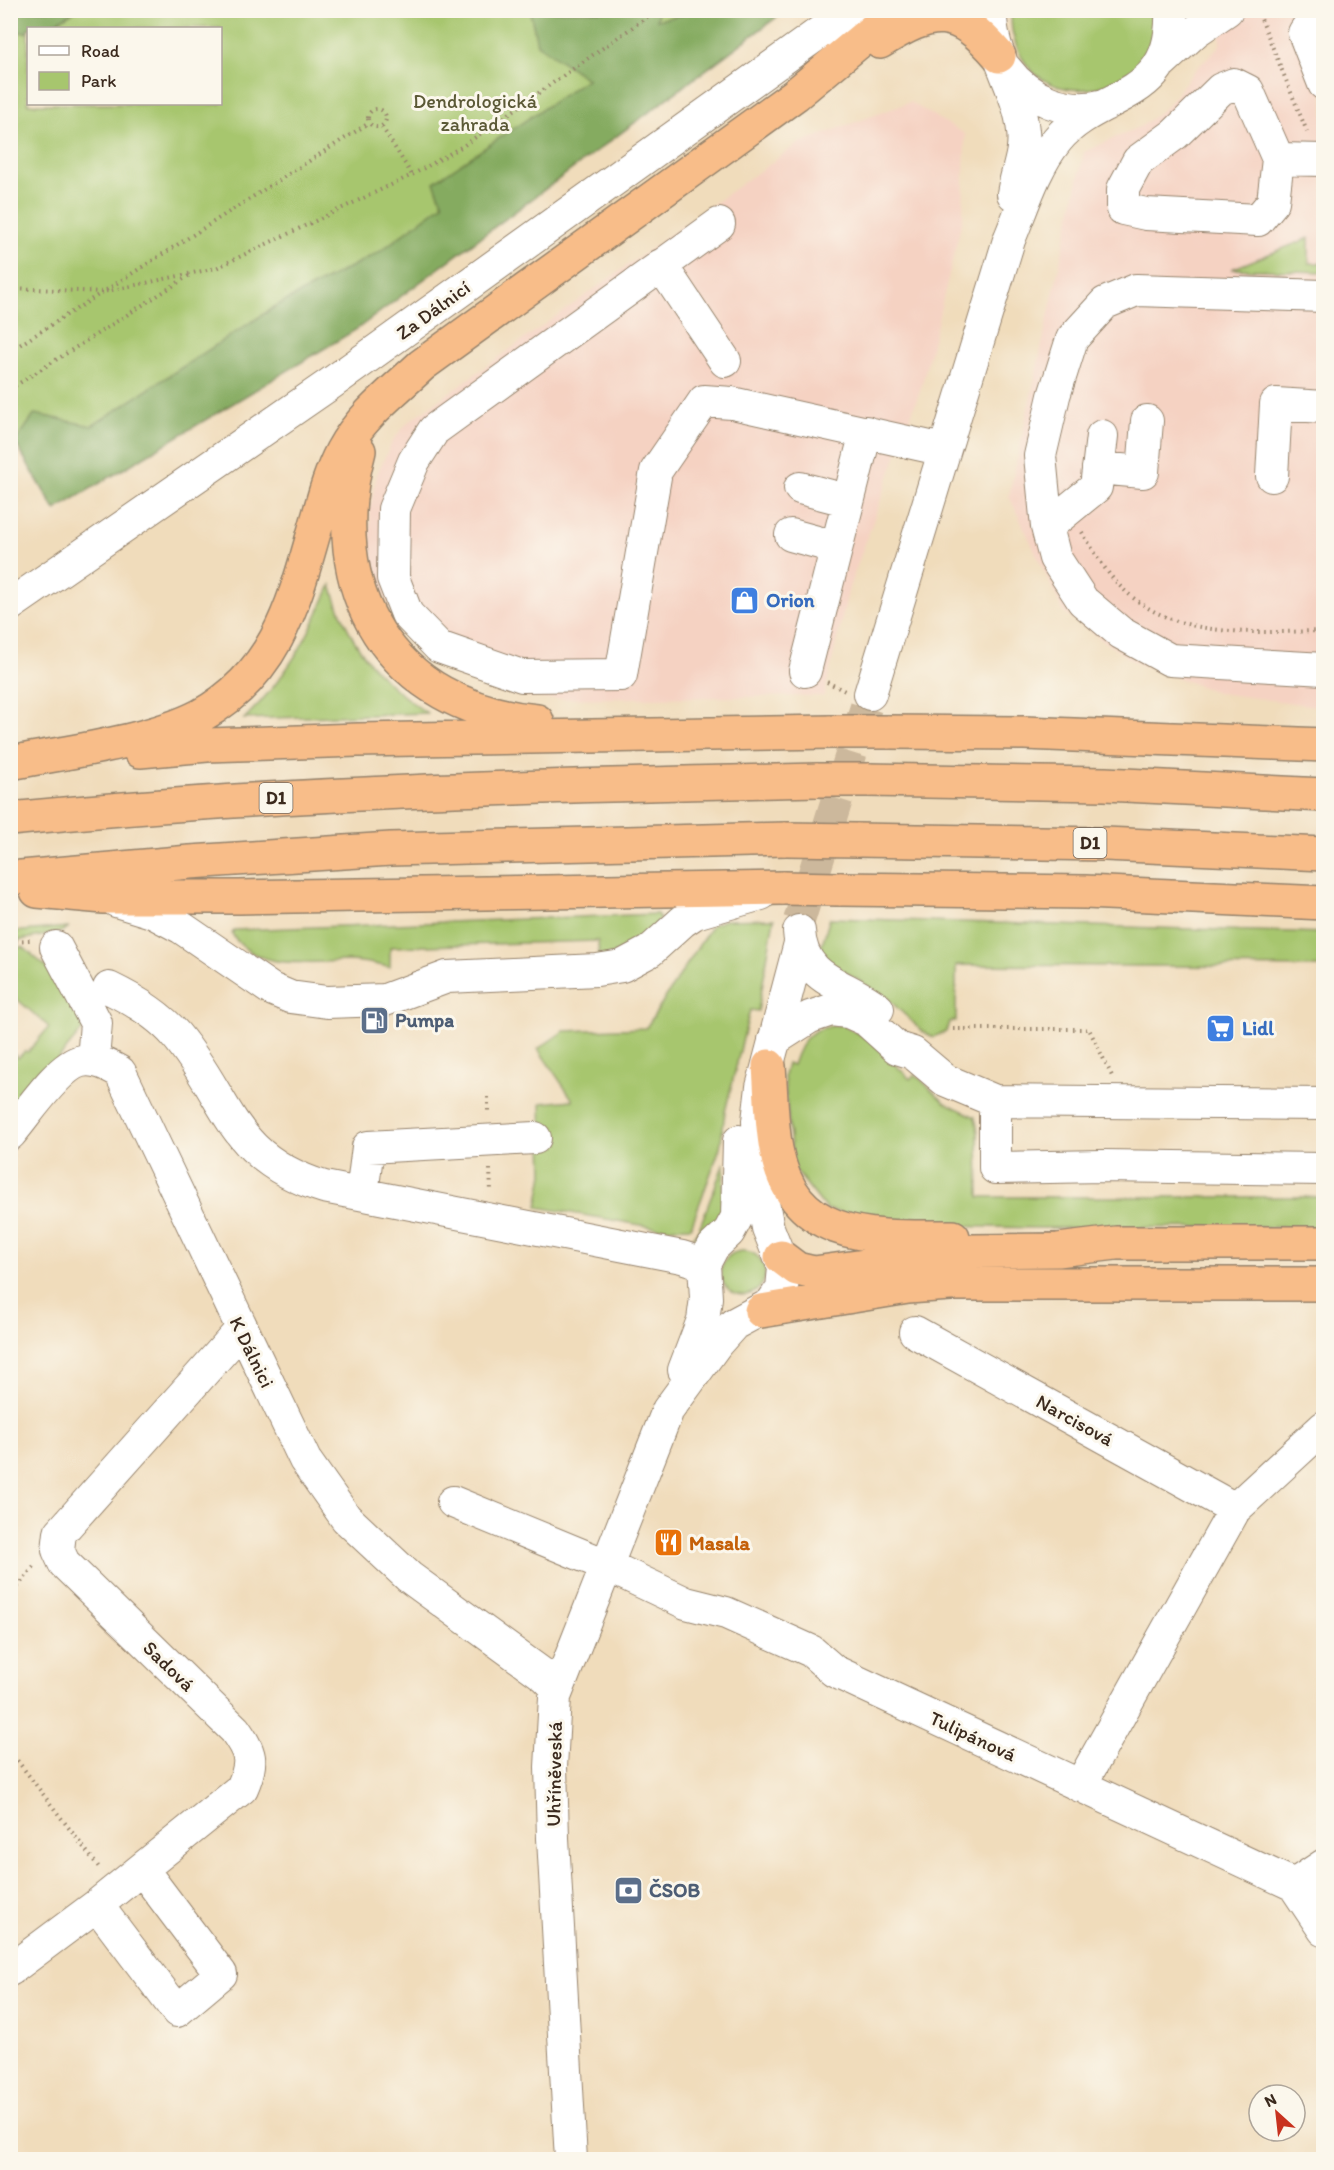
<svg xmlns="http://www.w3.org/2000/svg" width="1334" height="2170" viewBox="0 0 1334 2170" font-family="Itim,sans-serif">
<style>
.built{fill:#f5d2c2}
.green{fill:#a7c66e;stroke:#717846;stroke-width:1.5}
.forest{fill:#85ab61;stroke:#606a40;stroke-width:1.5}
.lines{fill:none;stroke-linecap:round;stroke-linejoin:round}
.minor-tunnel{stroke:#ccb89c;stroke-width:32;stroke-dasharray:32 16;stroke-linecap:butt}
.minor-casing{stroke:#96836c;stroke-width:34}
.highway-casing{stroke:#96836c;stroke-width:36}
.path{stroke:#96836c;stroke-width:4;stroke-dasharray:1.5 4.5;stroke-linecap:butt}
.minor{stroke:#fff;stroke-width:32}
.highway{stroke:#f8bd89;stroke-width:33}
.highway-bridge-casing{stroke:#96836c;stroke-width:36;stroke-linecap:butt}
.highway-bridge{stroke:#f8bd89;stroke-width:33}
.labels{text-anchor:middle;stroke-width:6;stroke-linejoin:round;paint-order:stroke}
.shield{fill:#fbf7ec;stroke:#75685c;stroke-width:1.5}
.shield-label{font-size:18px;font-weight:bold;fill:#3b2a1e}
.park-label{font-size:20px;fill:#5b5936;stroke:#fbf7ec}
.street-label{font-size:20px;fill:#3b2a1e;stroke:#fbf7ec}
.shop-label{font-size:20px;font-weight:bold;fill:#366cbe;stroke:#fbf7ec;text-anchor:start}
.service-label{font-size:20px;font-weight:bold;fill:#4e5e75;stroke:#fbf7ec;text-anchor:start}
.food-label{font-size:20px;font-weight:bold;fill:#c56008;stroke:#fbf7ec;text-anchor:start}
</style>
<rect width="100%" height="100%" fill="#fbf7ec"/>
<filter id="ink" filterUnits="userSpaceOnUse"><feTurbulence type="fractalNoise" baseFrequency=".0167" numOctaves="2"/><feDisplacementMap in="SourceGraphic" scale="12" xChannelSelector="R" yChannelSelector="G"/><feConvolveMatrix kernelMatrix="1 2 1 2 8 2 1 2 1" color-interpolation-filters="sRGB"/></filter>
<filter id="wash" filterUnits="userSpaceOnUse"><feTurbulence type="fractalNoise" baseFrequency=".008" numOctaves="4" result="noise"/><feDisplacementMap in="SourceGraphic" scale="24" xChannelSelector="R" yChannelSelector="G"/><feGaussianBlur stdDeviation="1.35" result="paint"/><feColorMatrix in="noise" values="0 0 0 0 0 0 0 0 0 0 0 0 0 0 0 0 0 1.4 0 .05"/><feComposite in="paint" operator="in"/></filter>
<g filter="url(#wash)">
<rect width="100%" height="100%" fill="#f0dcbb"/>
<path class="built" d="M 1219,11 L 1323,11 L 1323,707 L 1219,693 L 1134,662 L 1064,613 L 1009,496 L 1084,152 L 1143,125 L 1168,105 L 1194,71 L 1220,45 Z
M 910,102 L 965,134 L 963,217 L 922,385 L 849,588 L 824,696 L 545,699 L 509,694 L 476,684 L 443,668 L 415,643 L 393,614 L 377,581 L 370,545 L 370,509 L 377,474 L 393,440 L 408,422 L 799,143 Z"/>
<path class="green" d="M 75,10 L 785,11 L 357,329 L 55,510 L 15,442 L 11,445 L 11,32 L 28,32 L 28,104 L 220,104 L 220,28 L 46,28 Z
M 1012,11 L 1154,11 C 1165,90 1046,122 1017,47 C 1012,35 1010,23 1012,11 Z
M 1309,238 L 1309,263 L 1323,263 L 1323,272 L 1232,269 Z
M 331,585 C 349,645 375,678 427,713 L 244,719 C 288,676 306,641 331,585 Z
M 657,914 L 660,919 L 644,938 L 599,961 L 598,941 L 390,947 L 390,967 C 377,965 363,961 349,961 C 311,961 257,973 232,934 L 234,930 Z
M 830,918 L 1324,933 L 1323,967 L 956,965 L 956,1021 L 949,1022 L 946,1032 L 933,1037 L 923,1032 L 887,998 L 826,960 L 820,951 Z
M 774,919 L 758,1011 L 750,1010 L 725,1112 L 720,1148 L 691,1227 L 658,1228 L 537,1207 L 543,1174 L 541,1103 L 573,1100 L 538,1049 L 564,1031 L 646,1028 L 712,925 L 725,920 Z
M 69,927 L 61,932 L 11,942 L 11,932 Z
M 23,947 L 59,978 L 84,1028 L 11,1116 L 11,1052 L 18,1058 L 25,1051 L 28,1052 L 49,1027 L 11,994 L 11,948 Z
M 842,1025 L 869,1039 L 910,1079 L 915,1074 L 944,1102 L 975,1117 L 978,1132 L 979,1197 L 1323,1197 L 1323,1227 L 1038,1228 L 904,1225 L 826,1209 L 793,1167 L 784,1076 L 787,1063 L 793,1065 C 802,1037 811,1027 842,1025 Z
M 724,1163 L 722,1218 L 705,1233 L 693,1237 L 699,1229 Z
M721 1273a22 22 0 1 1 44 0a22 22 0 1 1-44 0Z"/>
<path class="forest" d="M 11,10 L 75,10 L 75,11 L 46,28 L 28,28 L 28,32 L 11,32 Z
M 530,11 L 658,11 L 657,20 L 682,15 L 688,11 L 785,11 L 357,329 L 55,510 L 15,442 L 35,414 L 92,426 L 276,306 L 379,252 L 443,204 L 434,182 L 587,79 L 537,44 Z"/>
</g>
<g filter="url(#ink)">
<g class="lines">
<path class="minor-tunnel" d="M 799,921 L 870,694"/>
<defs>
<path id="minor" d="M 991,10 C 989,53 1019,89 1023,131 C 1026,154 1016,172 1013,194
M 1324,17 L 1310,24 L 1304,33 L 1324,84
M 1162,62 L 1196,31 L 1227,10
M 1006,69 C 1029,100 1068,115 1105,105
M 1234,84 L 1248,91 L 1278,159 L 1273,202 L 1258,220 L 1146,214 L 1123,209 L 1123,189 L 1138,161 L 1175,134 L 1221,89 Z
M 1278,159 L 1324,160
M 719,224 L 434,430 L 414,461 L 394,509 L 393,578 L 407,614 L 439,647 L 522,676 L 621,675 L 656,471 L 704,401 L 732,403 L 944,450
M 661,265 L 725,361
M 1324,296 L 1136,290 L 1105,303 L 1072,339 L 1054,396 L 1040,456 L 1047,527 L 1055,558 L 1083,601 L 1121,633 L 1170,660 L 1324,669
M 1098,468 L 1143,472 L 1147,421
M 1272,476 L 1276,404 L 1324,407
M 800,488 L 846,500
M 1047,527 L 1096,487 L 1102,436
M 791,535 L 835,547
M 10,605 L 330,384 L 851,10
M 805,671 L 866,432
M 870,694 L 1009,240 C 1023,207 1034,168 1057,140 C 1099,89 1175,103 1171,10
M 116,901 L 152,912 L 182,928 L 271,989 L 290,997 L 327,1002 L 385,1000 L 447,977 L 597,970 L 622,966 L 650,951 L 683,921 L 695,913 L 761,894
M 799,931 C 802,982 846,983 878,1009
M 56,947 L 96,1023 L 93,1060
M 109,988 C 134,1000 158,1014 176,1035 C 231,1101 228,1157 324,1187 L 682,1257 L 704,1264
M 774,1040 L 810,1017 L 831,1010 L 848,1012 L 866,1020 L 897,1048 L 913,1053 L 945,1080 L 995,1101 L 1324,1104
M 995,1101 L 995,1168 L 1103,1166 L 1324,1169
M 10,1134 C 26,1116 58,1066 81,1061 C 95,1058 108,1065 120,1072 L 305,1460 L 346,1518 L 409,1577 L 545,1676 L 557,1688
M 362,1194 L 368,1147 L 535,1138
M 915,1332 L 1235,1509
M 684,1370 L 703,1320 L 706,1298 L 704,1264 L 713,1247 L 729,1232 L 737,1217 L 739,1141
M 453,1502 L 606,1565 L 686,1603 L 726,1613 L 811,1651 L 834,1671 L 1294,1885 L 1324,1930
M 1080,1786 L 1235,1509 L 1324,1427
M 1294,1885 L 1324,1865
M 97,1905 L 177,2011 L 221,1974 L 142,1869
M 10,1970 L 97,1905 L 242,1788 C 254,1761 251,1753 235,1730 L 64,1563 L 58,1550 L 60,1533 L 241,1330
M 571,2160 L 553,1838 L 551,1767 L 555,1697 L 668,1410 L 717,1343 L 734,1324 L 771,1304 L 782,1288 L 784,1268 L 768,1228 L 760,1187 L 758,1121 L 762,1087 L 800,943"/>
<path id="highway" d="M 880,42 C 933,9 955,5 999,56
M 359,451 C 321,590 390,707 537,721
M 887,732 L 1024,733 L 1324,745
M 140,751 L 207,745 L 358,740 L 831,732
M 10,763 C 67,752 150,742 200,716 C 281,671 295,597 319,515 C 325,493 331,472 342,451 C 361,416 393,392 422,365 L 795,95 L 897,10
M 868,780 L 1105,784 L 1324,795
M 10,819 C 279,792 548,786 818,780
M 856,840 L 1105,844 L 1324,854
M 10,878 L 190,862 L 391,849 L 786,839
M 839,889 L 1085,892 L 1324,903
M 37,891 L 104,897 L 239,897 L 784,888
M 769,1066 C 771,1093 771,1122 776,1149 C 793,1244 877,1237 953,1237
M 781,1257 L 797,1269 L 814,1273 L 973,1251 L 1058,1250 L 1116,1243 L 1324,1243
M 761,1311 L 908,1287 L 950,1284 L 1324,1284"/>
</defs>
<use href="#minor" class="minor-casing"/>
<use href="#highway" class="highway-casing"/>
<path class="path" d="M 1259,14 L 1308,134
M368 118a9 9 0 1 1 18 0a9 9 0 1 1-18 0Z
M 382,127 L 412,175
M 10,288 L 103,292 L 216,268 L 412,175 L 463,146 L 657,10
M 10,351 L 369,123
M 10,389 L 190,275
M 1082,532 C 1091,546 1100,562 1110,575 C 1165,642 1246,632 1324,631
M 827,682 L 845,691
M 10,941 L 30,940
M 953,1029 L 1089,1029 L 1112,1076
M 488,1097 L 488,1113
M 490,1169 L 491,1191
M 10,1596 L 36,1564
M 10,1751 L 101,1870"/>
<use href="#minor" class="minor"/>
<use href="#highway" class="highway"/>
<defs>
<path id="highway-bridge" d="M 831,732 L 887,732
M 818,780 L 868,780
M 786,839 L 856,840
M 784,888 L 839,889"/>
</defs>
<use href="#highway-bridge" class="highway-bridge-casing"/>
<use href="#highway-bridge" class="highway-bridge"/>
</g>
</g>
<defs>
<symbol id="shop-square" viewBox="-11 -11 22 22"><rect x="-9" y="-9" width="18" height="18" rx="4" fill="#3f7fe0" stroke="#fbf7ec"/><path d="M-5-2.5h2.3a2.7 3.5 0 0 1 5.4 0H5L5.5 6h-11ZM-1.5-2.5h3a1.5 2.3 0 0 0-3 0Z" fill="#fff"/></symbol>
<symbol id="fuel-square" viewBox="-11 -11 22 22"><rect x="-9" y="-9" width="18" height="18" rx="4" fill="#5c6f8a" stroke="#fbf7ec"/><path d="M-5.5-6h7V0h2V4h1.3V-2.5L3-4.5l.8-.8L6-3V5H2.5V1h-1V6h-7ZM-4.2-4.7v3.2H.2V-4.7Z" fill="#fff"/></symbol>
<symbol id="supermarket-square" viewBox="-11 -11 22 22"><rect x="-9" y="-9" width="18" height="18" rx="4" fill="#3f7fe0" stroke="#fbf7ec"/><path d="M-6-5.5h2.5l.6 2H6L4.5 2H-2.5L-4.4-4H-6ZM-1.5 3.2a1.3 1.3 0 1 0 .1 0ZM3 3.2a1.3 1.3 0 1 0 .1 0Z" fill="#fff"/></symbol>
<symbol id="restaurant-square" viewBox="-11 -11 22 22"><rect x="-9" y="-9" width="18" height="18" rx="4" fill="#e8710a" stroke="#fbf7ec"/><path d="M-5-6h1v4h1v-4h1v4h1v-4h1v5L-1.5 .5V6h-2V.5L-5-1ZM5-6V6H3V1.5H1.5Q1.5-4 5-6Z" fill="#fff"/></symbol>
<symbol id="bank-square" viewBox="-11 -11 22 22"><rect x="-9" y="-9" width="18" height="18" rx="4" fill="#5c6f8a" stroke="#fbf7ec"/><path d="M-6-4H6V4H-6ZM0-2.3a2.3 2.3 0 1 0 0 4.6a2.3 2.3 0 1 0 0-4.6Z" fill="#fff"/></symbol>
</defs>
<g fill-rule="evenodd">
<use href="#shop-square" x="728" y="584" width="33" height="33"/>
<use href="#fuel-square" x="358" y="1004" width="33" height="33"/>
<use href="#supermarket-square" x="1204" y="1012" width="33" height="33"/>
<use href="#restaurant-square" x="652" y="1526" width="33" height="33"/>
<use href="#bank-square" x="612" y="1874" width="33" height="33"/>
</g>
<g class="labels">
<g class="shield">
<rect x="259.5" y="783" width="33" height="30" rx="4.5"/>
<rect x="1073.5" y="828" width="33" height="30" rx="4.5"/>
</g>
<g class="shield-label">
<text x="276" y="804">D1</text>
<text x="1090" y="849">D1</text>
</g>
<g class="park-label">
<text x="475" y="108">Dendrologická<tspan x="475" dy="23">zahrada</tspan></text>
</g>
<g class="street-label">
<text transform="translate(433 310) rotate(-36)" y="7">Za Dálnicí</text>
<text transform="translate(252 1352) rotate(64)" y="7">K Dálnici</text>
<text transform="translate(1075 1420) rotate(29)" y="7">Narcisová</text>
<text transform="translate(169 1666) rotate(44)" y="7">Sadová</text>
<text transform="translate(973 1736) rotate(25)" y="7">Tulipánová</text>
<text transform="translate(554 1774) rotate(-89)" y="7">Uhříněveská</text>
</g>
<g class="shop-label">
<text x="766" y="607">Orion</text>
<text x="1242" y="1035">Lidl</text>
</g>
<g class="service-label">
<text x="395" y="1027">Pumpa</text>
<text x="649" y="1897">ČSOB</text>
</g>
<g class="food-label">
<text x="689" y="1550">Masala</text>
</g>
</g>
<rect width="1334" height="2170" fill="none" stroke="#fbf7ec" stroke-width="36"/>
<rect x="27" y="27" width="195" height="78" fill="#fbf7ec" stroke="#aea59a" stroke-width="1.5"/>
<rect x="39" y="46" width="30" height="9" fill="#ffffff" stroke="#aea59a" stroke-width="1.5"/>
<text x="81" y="57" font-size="18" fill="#3b2a1e">Road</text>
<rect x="39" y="72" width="30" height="18" fill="#a7c66e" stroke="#aea59a" stroke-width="1.5"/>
<text x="81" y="87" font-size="18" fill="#3b2a1e">Park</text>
<g transform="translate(1277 2113) rotate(333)"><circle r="28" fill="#fbf7ec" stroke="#aea59a" stroke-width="1.5"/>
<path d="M0-4.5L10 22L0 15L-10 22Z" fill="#c8321e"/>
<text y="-9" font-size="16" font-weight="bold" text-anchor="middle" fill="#3b2a1e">N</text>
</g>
</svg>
